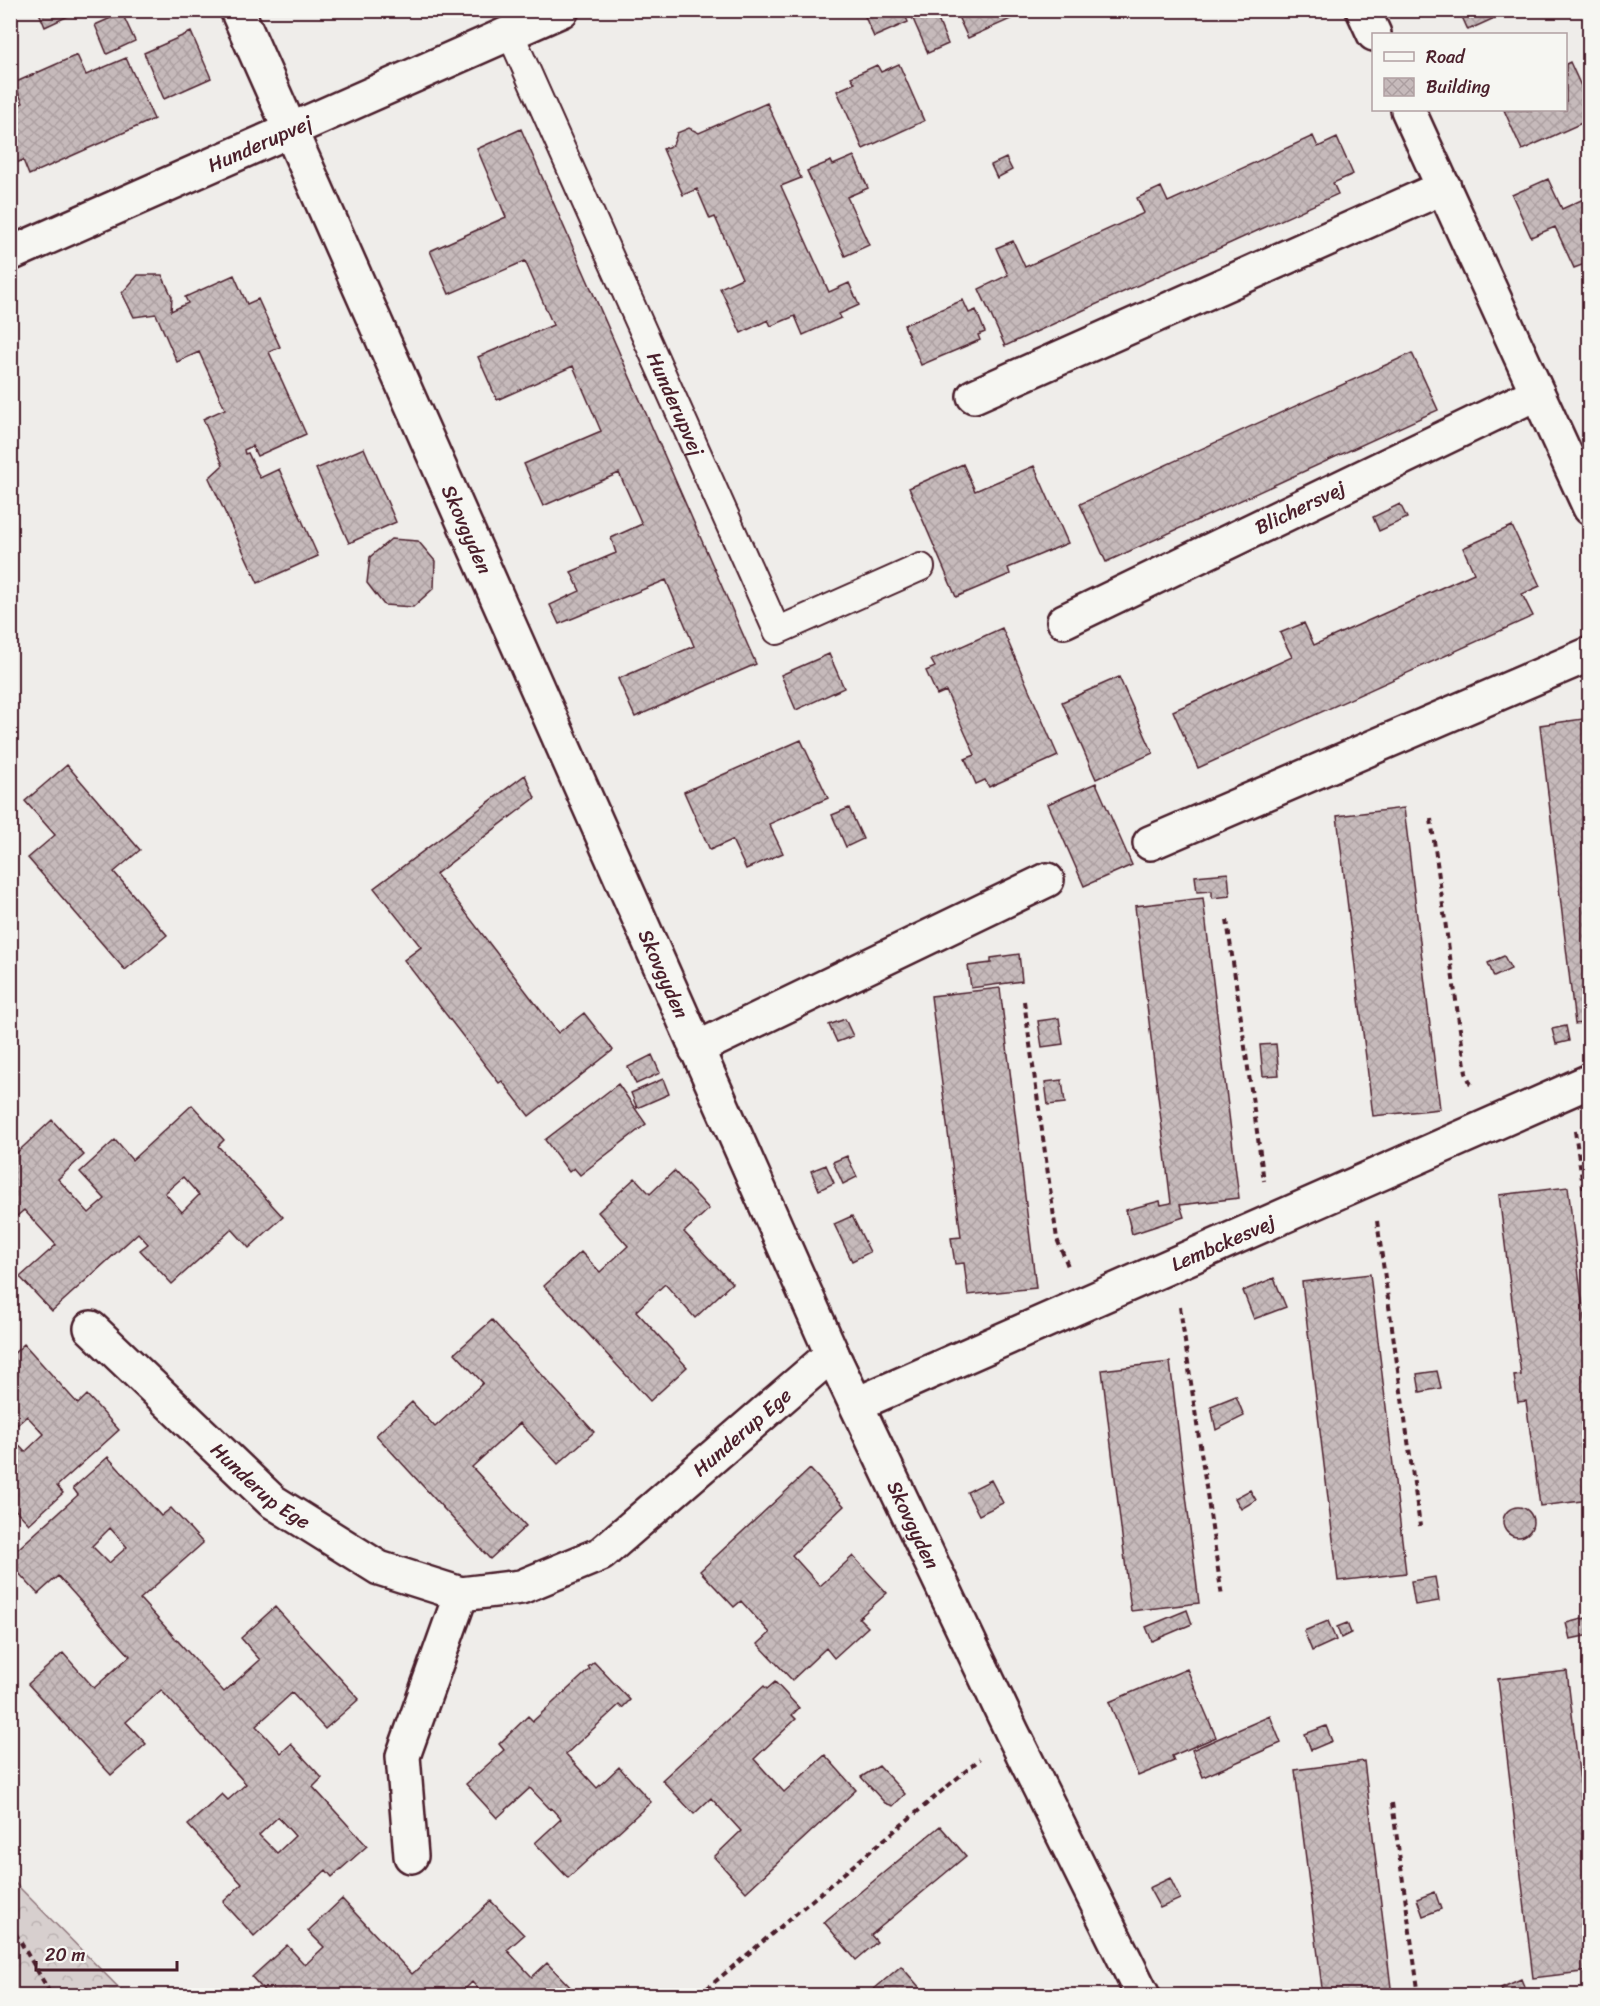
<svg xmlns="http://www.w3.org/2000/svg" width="1600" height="2006" viewBox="0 0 1600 2006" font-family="Sriracha,sans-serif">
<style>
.forest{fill:url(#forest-crowns);stroke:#90777c;stroke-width:1.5}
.building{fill:url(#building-cross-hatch);stroke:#4a1f2b;stroke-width:1.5;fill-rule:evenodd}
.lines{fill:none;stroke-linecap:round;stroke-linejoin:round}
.service-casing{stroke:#4a1f2b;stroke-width:30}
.minor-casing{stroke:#4a1f2b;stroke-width:38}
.tertiary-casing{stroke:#4a1f2b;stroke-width:38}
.path{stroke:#4a1f2b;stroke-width:4;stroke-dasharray:6 4.5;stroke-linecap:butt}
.service{stroke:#f6f6f2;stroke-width:26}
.minor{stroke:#f6f6f2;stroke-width:33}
.tertiary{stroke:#f6f6f2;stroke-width:33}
.labels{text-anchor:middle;stroke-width:4.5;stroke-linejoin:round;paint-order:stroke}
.street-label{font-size:20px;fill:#4a1f2b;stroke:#f6f6f2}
</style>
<defs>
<pattern id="forest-crowns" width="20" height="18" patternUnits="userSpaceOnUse" patternTransform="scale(1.5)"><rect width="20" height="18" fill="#d7cfce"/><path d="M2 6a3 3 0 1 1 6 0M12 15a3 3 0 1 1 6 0" fill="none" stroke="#bab1b1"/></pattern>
<pattern id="building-cross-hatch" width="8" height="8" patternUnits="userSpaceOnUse" patternTransform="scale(1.5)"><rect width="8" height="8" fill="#c6babb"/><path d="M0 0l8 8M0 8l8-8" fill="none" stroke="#ac9fa1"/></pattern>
</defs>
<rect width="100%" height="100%" fill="#efedea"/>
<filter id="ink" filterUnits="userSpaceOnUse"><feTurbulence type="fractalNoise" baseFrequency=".0167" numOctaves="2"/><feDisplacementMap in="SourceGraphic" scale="12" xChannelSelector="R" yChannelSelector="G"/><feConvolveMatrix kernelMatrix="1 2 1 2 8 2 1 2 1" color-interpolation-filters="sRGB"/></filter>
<g filter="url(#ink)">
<path class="forest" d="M 10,1879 L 11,1879 L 126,1995 L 11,1995 Z"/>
<path class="building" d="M 38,10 L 81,10 L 45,27 Z
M 862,10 L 903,10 L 908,22 L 874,37 Z
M 909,10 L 934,10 L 948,44 L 928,53 Z
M 955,10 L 1020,10 L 1022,14 L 968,38 Z
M 1459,10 L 1512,10 L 1468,30 Z
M 122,13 L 135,41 L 107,54 L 95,25 Z
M 191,32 L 211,78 L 164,99 L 144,53 Z
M 77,55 L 86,75 L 126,58 L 154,119 L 29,175 L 23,160 L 10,166 L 10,109 L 23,103 L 14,83 Z
M 1570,62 L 1590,106 L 1590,134 L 1584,122 L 1522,150 L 1504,110 L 1566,110 L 1566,64 Z
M 899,64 L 924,121 L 863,149 L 837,91 L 855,83 L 851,77 L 877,65 L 881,72 Z
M 767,103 L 801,178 L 781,186 L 829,292 L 849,283 L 859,305 L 839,314 L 841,318 L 803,335 L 795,316 L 771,326 L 768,320 L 741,333 L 720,288 L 742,278 L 715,217 L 710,219 L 697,189 L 683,195 L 663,149 L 673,145 L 677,133 L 689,128 L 699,133 Z
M 521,129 L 756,664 L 635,717 L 618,679 L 694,646 L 666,580 L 559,624 L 550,605 L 580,591 L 571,572 L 616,553 L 611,538 L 642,524 L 619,473 L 543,506 L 524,464 L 601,431 L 573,366 L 497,400 L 478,357 L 553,325 L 525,261 L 449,294 L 430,251 L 506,217 L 477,149 Z
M 1313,136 L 1318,147 L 1337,138 L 1353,174 L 1333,183 L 1338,194 L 1005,346 L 979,289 L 1008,275 L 996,248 L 1013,241 L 1025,267 L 1144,213 L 1137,198 L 1161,187 L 1168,202 Z
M 854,156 L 868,188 L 847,197 L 869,245 L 845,256 L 807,171 L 831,161 L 833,165 Z
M 1006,158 L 1012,170 L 997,178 L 991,165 Z
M 1548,179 L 1562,209 L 1590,196 L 1590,262 L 1574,268 L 1555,227 L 1531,237 L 1512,195 Z
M 138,275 L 162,275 L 172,297 L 171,311 L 188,303 L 185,297 L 234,275 L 247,304 L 258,299 L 280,347 L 269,352 L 306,434 L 257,456 L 252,446 L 244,450 L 245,454 L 248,453 L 260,478 L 279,469 L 318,556 L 258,583 L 209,478 L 223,465 L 203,419 L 225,409 L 199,352 L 177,362 L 156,314 L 134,317 L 122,293 Z
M 963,300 L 969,313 L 976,310 L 985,332 L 978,335 L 980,340 L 921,365 L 904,325 Z
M 1412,353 L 1438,410 L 1106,562 L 1080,504 Z
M 364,448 L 396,522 L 349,543 L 316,469 Z
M 963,464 L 975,491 L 1034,466 L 1068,543 L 1008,568 L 1010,574 L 956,597 L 909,488 Z
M 1400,504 L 1407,518 L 1379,531 L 1373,517 Z
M 1512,526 L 1540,586 L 1522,594 L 1533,616 L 1198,768 L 1173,711 L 1292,657 L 1280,633 L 1304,623 L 1314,645 L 1474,573 L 1463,548 Z
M 391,539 L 418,541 L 435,561 L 434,588 L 413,607 L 384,605 L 367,583 L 370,557 Z
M 1002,628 L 1058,756 L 989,787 L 985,780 L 976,784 L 965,759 L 975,755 L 946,691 L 937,695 L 926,671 L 935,667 L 931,660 Z
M 829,654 L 844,688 L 796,710 L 781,675 Z
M 1119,677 L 1153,753 L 1096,779 L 1062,702 Z
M 1590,718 L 1590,1022 L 1575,1024 L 1540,725 Z
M 801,740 L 828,798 L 769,824 L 783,853 L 746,869 L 732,840 L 710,850 L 684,792 Z
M 67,765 L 140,850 L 114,872 L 167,935 L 125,970 L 28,858 L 55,835 L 25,801 Z
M 525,775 L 535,798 L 436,874 L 558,1033 L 584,1013 L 613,1050 L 529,1116 L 502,1081 L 499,1083 L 404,960 L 421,947 L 374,888 Z
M 1096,783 L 1132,865 L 1084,886 L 1048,804 Z
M 849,808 L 863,839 L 846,847 L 832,815 Z
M 1404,808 L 1440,1109 L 1373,1116 L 1337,816 Z
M 1228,873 L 1230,896 L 1212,898 L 1212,891 L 1197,892 L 1195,876 Z
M 1203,898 L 1239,1198 L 1180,1205 L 1184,1217 L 1132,1234 L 1126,1210 L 1160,1201 L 1161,1205 L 1171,1203 L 1135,906 Z
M 1019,954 L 1022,981 L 971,988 L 968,966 L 991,963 L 991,958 Z
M 1504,956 L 1511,969 L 1494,977 L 1488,963 Z
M 1000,988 L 1036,1288 L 968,1295 L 964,1263 L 955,1264 L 951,1238 L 961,1237 L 931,996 Z
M 1059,1018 L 1063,1044 L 1042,1047 L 1038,1021 Z
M 845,1019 L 853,1036 L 837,1042 L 829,1025 Z
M 1566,1026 L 1569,1041 L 1556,1044 L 1552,1029 Z
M 1276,1044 L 1279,1075 L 1263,1076 L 1260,1045 Z
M 652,1055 L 660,1073 L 636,1084 L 628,1067 Z
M 663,1079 L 669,1094 L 637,1108 L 631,1093 Z
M 1062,1080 L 1065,1103 L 1048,1105 L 1045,1082 Z
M 618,1084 L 646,1124 L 580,1175 L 574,1168 L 569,1172 L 545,1140 Z
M 192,1105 L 224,1140 L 218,1146 L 283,1217 L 249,1248 L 232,1229 L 172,1284 L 140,1250 L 148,1244 L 138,1233 L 52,1311 L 20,1277 L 56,1245 L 24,1210 L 10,1222 L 10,1159 L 52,1120 L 84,1155 L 58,1179 L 89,1213 L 105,1199 L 80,1172 L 115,1140 L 132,1160 ZM 183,1177 L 199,1195 L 182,1212 L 165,1193 Z
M 847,1156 L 857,1177 L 843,1184 L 833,1162 Z
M 826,1165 L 834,1183 L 819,1190 L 811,1171 Z
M 674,1171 L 709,1209 L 684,1232 L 732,1283 L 695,1318 L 665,1284 L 636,1311 L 687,1367 L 650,1401 L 544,1286 L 581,1252 L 600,1272 L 628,1246 L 598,1212 L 635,1178 L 650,1194 Z
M 1568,1187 L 1590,1365 L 1590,1500 L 1540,1506 L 1526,1401 L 1518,1402 L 1514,1376 L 1521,1375 L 1499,1195 Z
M 852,1216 L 870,1252 L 852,1261 L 834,1224 Z
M 1370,1274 L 1406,1573 L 1338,1581 L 1302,1282 Z
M 1274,1278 L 1286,1307 L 1254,1319 L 1243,1291 Z
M 492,1320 L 594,1432 L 558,1464 L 520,1423 L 472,1467 L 526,1526 L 490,1559 L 376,1435 L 412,1402 L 435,1427 L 483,1383 L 455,1353 Z
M 24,1344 L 78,1404 L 87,1395 L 119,1430 L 57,1486 L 63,1493 L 29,1524 L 10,1504 L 10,1436 L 25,1452 L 44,1434 L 27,1416 L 10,1431 L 10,1357 Z
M 1170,1362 L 1199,1603 L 1131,1611 L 1102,1370 Z
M 1437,1371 L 1441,1388 L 1420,1392 L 1417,1374 Z
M 1236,1396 L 1244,1416 L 1216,1430 L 1211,1406 Z
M 108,1457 L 161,1516 L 171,1508 L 203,1543 L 140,1599 L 224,1692 L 260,1660 L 241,1638 L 275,1607 L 359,1699 L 325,1729 L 292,1693 L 256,1726 L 281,1753 L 291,1744 L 322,1778 L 313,1787 L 367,1846 L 332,1877 L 326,1870 L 254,1936 L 223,1902 L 242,1884 L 188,1825 L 222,1794 L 228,1800 L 246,1784 L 161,1690 L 126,1722 L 146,1744 L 111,1775 L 28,1684 L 63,1653 L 94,1688 L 130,1656 L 58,1576 L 38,1594 L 15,1569 L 10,1573 L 10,1556 L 78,1495 L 73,1488 ZM 110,1528 L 127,1547 L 109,1563 L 92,1546 ZM 278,1817 L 295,1836 L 277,1853 L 259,1835 Z
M 810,1469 L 844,1506 L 792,1555 L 820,1586 L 853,1556 L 887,1593 L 859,1618 L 868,1627 L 834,1658 L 826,1648 L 792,1680 L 758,1644 L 770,1633 L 741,1601 L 734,1607 L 700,1571 Z
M 991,1480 L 1003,1503 L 979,1515 L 967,1492 Z
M 1250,1490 L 1256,1500 L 1241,1509 L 1235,1498 Z
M1503 1522a15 15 0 1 1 30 0a15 15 0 1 1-30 0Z
M 1435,1577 L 1439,1601 L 1415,1605 L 1411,1581 Z
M 1187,1610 L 1192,1624 L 1152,1641 L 1146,1627 Z
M 1586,1618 L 1590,1635 L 1570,1639 L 1566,1623 Z
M 1328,1621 L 1336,1640 L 1312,1651 L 1304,1631 Z
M 1347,1623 L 1351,1633 L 1341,1638 L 1337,1627 Z
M 594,1662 L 630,1700 L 622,1708 L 619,1705 L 566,1754 L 597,1788 L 619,1767 L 651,1802 L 568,1878 L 535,1843 L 561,1819 L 551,1808 L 550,1809 L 530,1788 L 497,1818 L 466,1784 L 504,1750 L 499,1744 L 528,1716 L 533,1721 L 590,1669 L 588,1667 Z
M 1187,1669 L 1216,1737 L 1172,1756 L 1174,1761 L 1138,1776 L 1109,1702 Z
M 1567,1671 L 1590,1867 L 1590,1971 L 1533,1978 L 1498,1679 Z
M 775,1682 L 799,1708 L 792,1715 L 796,1719 L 754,1759 L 784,1792 L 825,1755 L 856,1790 L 746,1892 L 714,1857 L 741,1831 L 711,1798 L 694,1814 L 662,1780 L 764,1686 L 767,1689 Z
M 1270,1716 L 1281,1743 L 1203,1777 L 1192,1750 Z
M 1326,1726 L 1332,1741 L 1311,1750 L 1305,1734 Z
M 1364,1761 L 1392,1996 L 1323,1996 L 1295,1770 Z
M 879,1766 L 905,1794 L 893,1806 L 885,1803 L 861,1777 Z
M 940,1826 L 966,1856 L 871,1935 L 877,1942 L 856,1960 L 824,1922 Z
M 1170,1878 L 1180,1899 L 1160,1908 L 1149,1888 Z
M 1435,1892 L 1441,1909 L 1423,1916 L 1417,1899 Z
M 342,1899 L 412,1974 L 491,1901 L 524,1935 L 507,1950 L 532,1977 L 547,1963 L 579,1996 L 485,1996 L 472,1982 L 458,1996 L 269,1996 L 252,1977 L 287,1945 L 305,1965 L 324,1947 L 308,1931 Z
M 901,1966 L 927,1996 L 866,1996 Z
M 1521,1979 L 1528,1996 L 1504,1996 L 1501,1988 Z"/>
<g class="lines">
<defs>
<g id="service">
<path id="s1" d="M 510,33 L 777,631 L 921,567"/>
</g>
<g id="minor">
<path id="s2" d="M 237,10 L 832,1354 L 1012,1732 L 1143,1996"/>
<path d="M 1363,10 L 1374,34"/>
<path d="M 1408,110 L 1590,508"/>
<path d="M 974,396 L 1444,187"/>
<path id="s3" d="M 1064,621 L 1537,393"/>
<path d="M 1150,843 L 1590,654"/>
<path d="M 696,1049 L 1047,880"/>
<path id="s4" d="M 91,1328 L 272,1501 L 379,1568 L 461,1594 L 521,1587 L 601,1554 L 832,1354"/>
<path id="s5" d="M 857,1404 L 1590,1081"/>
<path d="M 411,1856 L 403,1756 L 461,1594"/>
</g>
<g id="tertiary">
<path id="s6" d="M 10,254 L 562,10"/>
</g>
</defs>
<use href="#service" class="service-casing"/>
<use href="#minor" class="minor-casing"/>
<use href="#tertiary" class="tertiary-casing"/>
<path class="path" d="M 1431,819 L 1466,1073 L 1472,1087
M 1227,920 L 1264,1181
M 1024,1001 L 1057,1239 L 1068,1266
M 1575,1131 L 1590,1235
M 1377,1221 L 1420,1526
M 1180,1307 L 1222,1597
M 1392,1803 L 1419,1996
M 10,1924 L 52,1996
M 698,1996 L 980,1759"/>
<use href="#service" class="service"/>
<use href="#minor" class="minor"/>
<use href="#tertiary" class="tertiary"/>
</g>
</g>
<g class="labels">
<g class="street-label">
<text dy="7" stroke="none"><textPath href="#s6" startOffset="273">Hunderupvej</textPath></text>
<text dy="7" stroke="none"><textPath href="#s1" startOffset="406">Hunderupvej</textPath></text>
<text dy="7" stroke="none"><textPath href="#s3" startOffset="262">Blichersvej</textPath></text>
<text dy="7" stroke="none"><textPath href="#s2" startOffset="568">Skovgyden</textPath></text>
<text dy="7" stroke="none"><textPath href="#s2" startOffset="1054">Skovgyden</textPath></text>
<text dy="7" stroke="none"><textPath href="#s5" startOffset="400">Lembckesvej</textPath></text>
<text dy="7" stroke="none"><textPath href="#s4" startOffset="796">Hunderup Ege</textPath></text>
<text dy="7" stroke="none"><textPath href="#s4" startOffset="232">Hunderup Ege</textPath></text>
<text dy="7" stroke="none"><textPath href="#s2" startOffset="1659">Skovgyden</textPath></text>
</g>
</g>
<rect width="1600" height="2006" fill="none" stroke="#f6f6f2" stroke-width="36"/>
<rect x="18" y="18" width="1564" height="1970" fill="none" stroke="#4a1f2b" stroke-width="2" filter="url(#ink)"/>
<rect x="1372" y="33" width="195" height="78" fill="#f6f6f2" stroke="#b1a0a2" stroke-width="1.5"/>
<rect x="1384" y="52" width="30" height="9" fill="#f6f6f2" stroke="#b1a0a2" stroke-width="1.5"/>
<text x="1426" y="63" font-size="18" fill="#4a1f2b">Road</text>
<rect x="1384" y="78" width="30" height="18" fill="url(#building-cross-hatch)" stroke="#b1a0a2" stroke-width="1.5"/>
<text x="1426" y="93" font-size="18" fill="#4a1f2b">Building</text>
<path d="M36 1961v9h141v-9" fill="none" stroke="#4a1f2b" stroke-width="3"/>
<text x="45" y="1961" font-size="18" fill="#4a1f2b" stroke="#f6f6f2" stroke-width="4.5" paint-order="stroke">20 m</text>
</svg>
